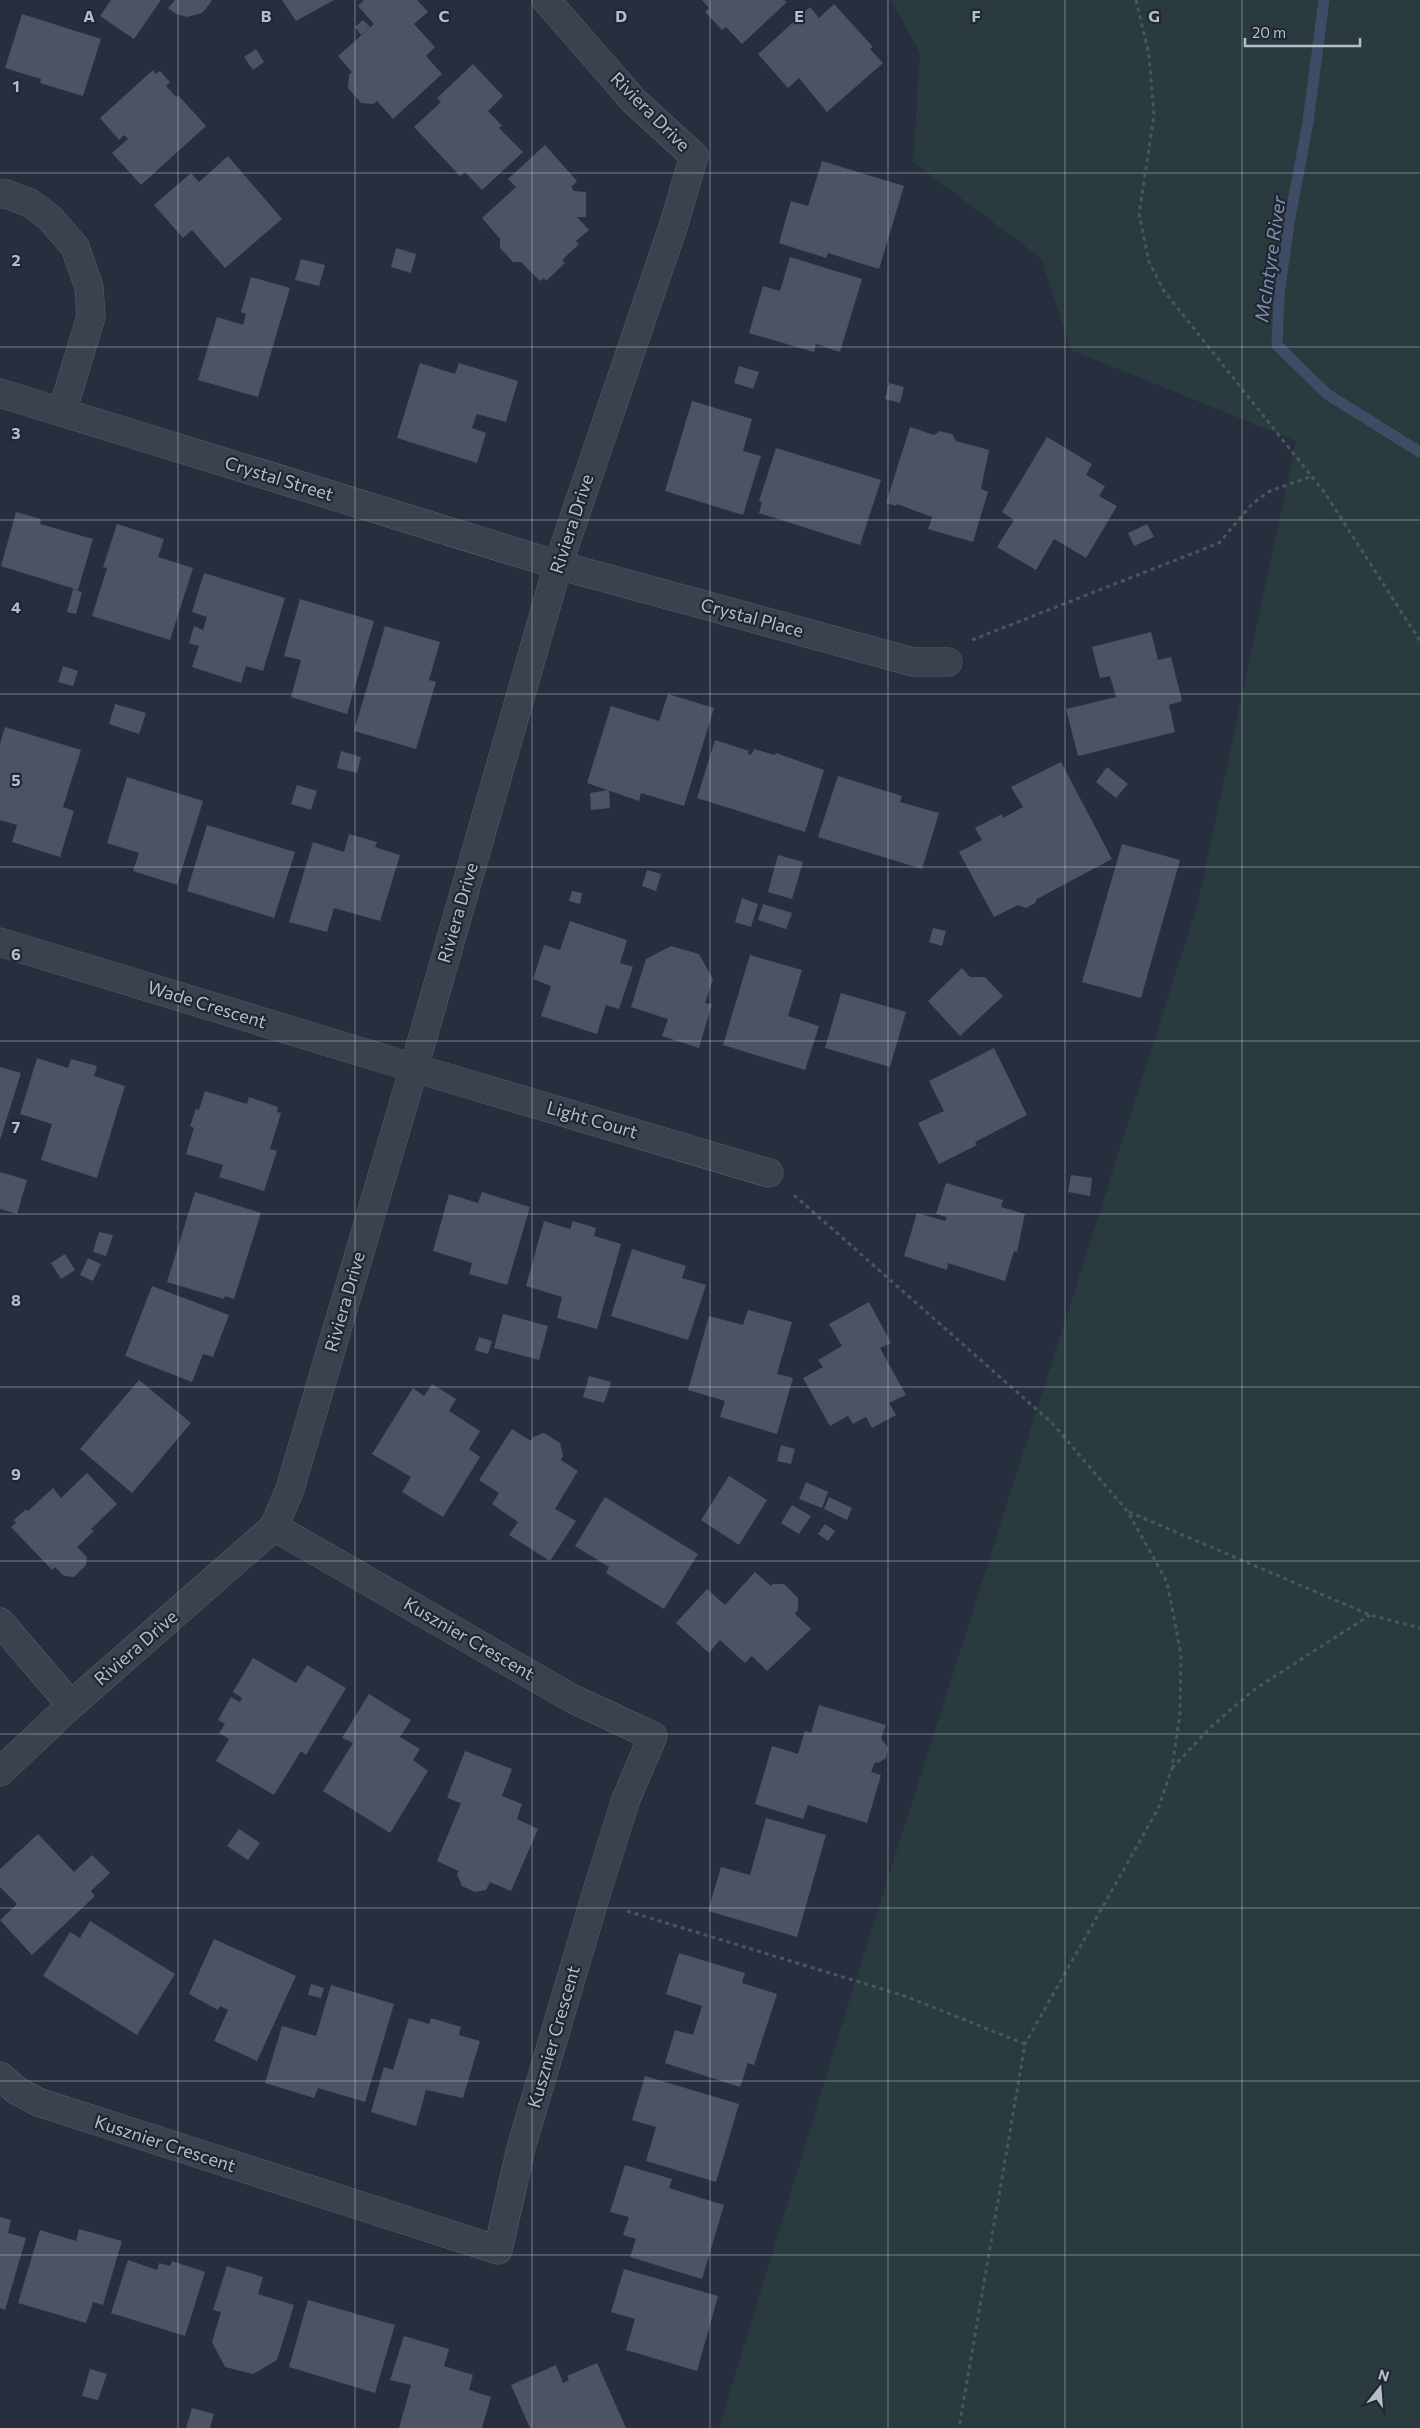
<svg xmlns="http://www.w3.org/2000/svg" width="1420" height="2428" viewBox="0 0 1420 2428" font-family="Commissioner,sans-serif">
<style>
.green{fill:#293b3f}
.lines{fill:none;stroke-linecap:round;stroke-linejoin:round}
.stream{stroke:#3e4c65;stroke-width:11}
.building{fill:#4c5464}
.street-casing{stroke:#595f6c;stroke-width:29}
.path{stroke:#47585c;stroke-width:3;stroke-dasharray:4 4;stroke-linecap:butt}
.street{stroke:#3b424e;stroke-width:28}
.grid{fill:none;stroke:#b7bdc9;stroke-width:1;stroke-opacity:0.55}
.labels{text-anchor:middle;stroke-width:4.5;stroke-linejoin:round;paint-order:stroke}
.street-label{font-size:18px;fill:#b7bdc9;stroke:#202633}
.water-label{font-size:19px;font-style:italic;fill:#8191ae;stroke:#202633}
.grid-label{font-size:16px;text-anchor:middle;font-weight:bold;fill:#b7bdc9;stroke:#202633;stroke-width:4.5;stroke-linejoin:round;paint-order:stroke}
</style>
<rect width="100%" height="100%" fill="#272f3e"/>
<path class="green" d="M 891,0 L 1420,0 L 1420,2428 L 719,2428 L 855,1982 L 1198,903 L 1296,441 L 1071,350 L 1041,258 L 913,162 L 920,53 Z"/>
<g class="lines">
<path class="stream" d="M 1324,0 L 1308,122 L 1289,223 L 1279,295 L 1277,345 L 1327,394 L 1420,452"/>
</g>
<path class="building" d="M 111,0 L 161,0 L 134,39 L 100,16 Z
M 175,0 L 210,0 L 212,1 L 202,13 L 187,17 L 176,14 L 168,8 Z
M 282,0 L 334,0 L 296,21 Z
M 364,0 L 417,0 L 428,12 L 414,24 L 435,47 L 426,56 L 442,74 L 393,119 L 377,101 L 373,104 L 361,103 L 348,88 L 349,75 L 352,72 L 338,56 L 374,24 L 358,6 Z
M 702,0 L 784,0 L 787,2 L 742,44 L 726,27 L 722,30 L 705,12 L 709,8 Z
M 834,4 L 873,47 L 870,49 L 883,63 L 827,112 L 799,78 L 788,88 L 758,54 L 810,7 L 819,18 Z
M 22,14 L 101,39 L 83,96 L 40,83 L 41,79 L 5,68 Z
M 363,20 L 370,27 L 361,35 L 355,27 Z
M 256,49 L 264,62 L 253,70 L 244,57 Z
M 473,64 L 503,96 L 488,111 L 502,126 L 499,128 L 523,152 L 482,190 L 465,172 L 460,176 L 414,127 L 441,102 L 437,98 Z
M 153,70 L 156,74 L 160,71 L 170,82 L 166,86 L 176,97 L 178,95 L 206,126 L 141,185 L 112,153 L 128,139 L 124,135 L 119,140 L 100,118 Z
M 545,145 L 577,181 L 571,187 L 574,191 L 586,192 L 586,217 L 577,217 L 589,230 L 576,241 L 579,244 L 562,260 L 565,263 L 546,281 L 544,278 L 540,281 L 521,262 L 513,262 L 500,248 L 500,239 L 482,218 L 516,187 L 508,179 Z
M 228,156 L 282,219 L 225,268 L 192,230 L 183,238 L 154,205 L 191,173 L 199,182 Z
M 822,161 L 904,186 L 879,269 L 828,253 L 826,258 L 779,243 L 791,201 L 808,206 Z
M 396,248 L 416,254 L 411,273 L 391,267 Z
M 790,257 L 862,279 L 840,352 L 816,344 L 814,352 L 749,333 L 763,286 L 780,291 Z
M 301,259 L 325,265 L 319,286 L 295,280 Z
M 251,277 L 290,288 L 258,397 L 198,380 L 217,317 L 243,325 L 246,314 L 241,312 Z
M 420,363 L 455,374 L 459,363 L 518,381 L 506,422 L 477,414 L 472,428 L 486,433 L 477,463 L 397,438 Z
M 739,366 L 759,372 L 753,389 L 734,383 Z
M 889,383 L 904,387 L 900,403 L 885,399 Z
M 692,401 L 752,419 L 743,451 L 761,456 L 743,515 L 665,491 Z
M 910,427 L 934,435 L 940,431 L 952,434 L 956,441 L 989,450 L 981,489 L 988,492 L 973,542 L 928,529 L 932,517 L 897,504 L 896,506 L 886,503 Z
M 1047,437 L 1092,464 L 1086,475 L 1105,486 L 1099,496 L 1117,506 L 1086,558 L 1054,539 L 1036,570 L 997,547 L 1014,520 L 1002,512 Z
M 776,448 L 881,480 L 860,545 L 759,513 L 762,502 L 759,501 Z
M 16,512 L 41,519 L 40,524 L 93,539 L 78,590 L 1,566 Z
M 117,524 L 164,539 L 158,557 L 193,568 L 170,640 L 92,616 L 107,568 L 103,567 Z
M 1147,524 L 1154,537 L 1134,546 L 1128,533 Z
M 204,573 L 285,598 L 263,671 L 246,666 L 241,683 L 192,667 L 199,646 L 189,643 L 194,626 L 203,630 L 207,617 L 192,612 Z
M 73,589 L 82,592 L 76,614 L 67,612 Z
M 300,599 L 374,621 L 347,714 L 291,697 L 301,660 L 284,656 Z
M 385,626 L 440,642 L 429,680 L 436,682 L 416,749 L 354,731 Z
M 1151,632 L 1158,660 L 1171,657 L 1182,701 L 1169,705 L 1175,732 L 1078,756 L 1066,709 L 1116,697 L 1110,676 L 1100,678 L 1092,647 Z
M 63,666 L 78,671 L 73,686 L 58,682 Z
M 668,694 L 714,708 L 684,806 L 641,793 L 639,801 L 587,783 L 611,706 L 659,721 Z
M 115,704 L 146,713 L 139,734 L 109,724 Z
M 5,727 L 81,750 L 63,807 L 74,811 L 60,857 L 12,842 L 17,825 L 0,820 L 0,744 Z
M 715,740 L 749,751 L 748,754 L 751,755 L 754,749 L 775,755 L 776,753 L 824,770 L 805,832 L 697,798 Z
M 341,751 L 361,757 L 357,773 L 337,768 Z
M 1061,762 L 1112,859 L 1037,899 L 1035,903 L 1026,908 L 1018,905 L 994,917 L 959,852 L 982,840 L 975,828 L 1002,814 L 1003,818 L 1023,807 L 1011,787 Z
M 1107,767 L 1128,784 L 1116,798 L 1096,782 Z
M 838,776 L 902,796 L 900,802 L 939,813 L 922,869 L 818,837 Z
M 127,777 L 203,801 L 177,885 L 133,871 L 139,853 L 107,843 Z
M 297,785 L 317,791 L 311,810 L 291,804 Z
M 609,790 L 610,808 L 591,810 L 590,793 Z
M 207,825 L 295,852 L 274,918 L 187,891 Z
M 349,834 L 377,842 L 375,847 L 400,855 L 380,921 L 334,908 L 327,932 L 289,922 L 313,842 L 344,852 Z
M 1122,844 L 1180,860 L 1141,998 L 1082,982 Z
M 778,855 L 803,862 L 792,899 L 768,892 Z
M 647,870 L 661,874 L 656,891 L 642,886 Z
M 572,891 L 582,893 L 580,904 L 569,901 Z
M 742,898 L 758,904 L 751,927 L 735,922 Z
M 763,904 L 792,913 L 786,929 L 758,920 Z
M 570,921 L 627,940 L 620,963 L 633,967 L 619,1009 L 606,1005 L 597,1034 L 541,1016 L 551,986 L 533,979 L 544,945 L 560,950 Z
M 933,928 L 946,931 L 942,946 L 929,942 Z
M 671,946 L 699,954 L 713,979 L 705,1003 L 712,1004 L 699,1048 L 662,1036 L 668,1019 L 631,1007 L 646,959 Z
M 750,955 L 802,970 L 788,1016 L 819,1026 L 805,1070 L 723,1045 Z
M 962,968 L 970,977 L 985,977 L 1003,996 L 960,1036 L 928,1001 Z
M 841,993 L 906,1012 L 890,1067 L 825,1048 Z
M 994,1048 L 1027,1115 L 975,1142 L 977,1145 L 939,1164 L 918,1123 L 944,1111 L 929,1081 Z
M 37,1058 L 68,1068 L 71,1059 L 97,1066 L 94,1076 L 125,1086 L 97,1178 L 41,1160 L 52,1124 L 20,1114 Z
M 0,1067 L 21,1073 L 0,1140 Z
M 205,1091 L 247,1104 L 249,1097 L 278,1107 L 277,1112 L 281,1113 L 270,1149 L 277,1151 L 264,1191 L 219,1177 L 223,1165 L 186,1154 L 194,1128 L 190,1126 L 196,1109 L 199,1110 Z
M 0,1172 L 27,1180 L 17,1214 L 0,1209 Z
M 1071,1175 L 1092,1178 L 1090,1196 L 1068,1192 Z
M 946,1183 L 1003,1200 L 1001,1207 L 1025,1214 L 1017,1252 L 1014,1251 L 1005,1281 L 948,1263 L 947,1270 L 904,1256 L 917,1213 L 945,1221 L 947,1217 L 936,1214 Z
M 195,1192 L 261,1213 L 234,1299 L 225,1296 L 224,1299 L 167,1282 Z
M 482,1192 L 530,1207 L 507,1285 L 469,1274 L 472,1263 L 433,1251 L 449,1194 L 478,1203 Z
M 544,1221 L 570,1229 L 573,1221 L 596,1228 L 594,1236 L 621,1244 L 597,1329 L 557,1318 L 562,1297 L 526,1286 Z
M 99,1232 L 113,1235 L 106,1256 L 93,1252 Z
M 632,1249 L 686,1266 L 682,1278 L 706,1285 L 688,1340 L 611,1316 Z
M 65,1254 L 75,1270 L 61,1279 L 51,1263 Z
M 88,1258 L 101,1264 L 93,1281 L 80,1275 Z
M 152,1286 L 229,1315 L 213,1357 L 203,1354 L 192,1382 L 125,1356 Z
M 869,1302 L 891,1343 L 880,1348 L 906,1395 L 889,1403 L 896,1415 L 872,1428 L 866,1417 L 853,1424 L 848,1416 L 830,1426 L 803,1378 L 823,1367 L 818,1360 L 842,1346 L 829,1324 Z
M 748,1310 L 792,1322 L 777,1374 L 793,1378 L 777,1434 L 720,1417 L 725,1401 L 688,1390 L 709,1316 L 743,1325 Z
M 503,1314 L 548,1326 L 539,1360 L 494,1348 Z
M 479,1337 L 492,1341 L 488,1354 L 475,1350 Z
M 589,1376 L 611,1382 L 604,1403 L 583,1397 Z
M 139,1380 L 191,1423 L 132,1493 L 80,1449 Z
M 432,1384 L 456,1399 L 449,1411 L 480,1431 L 469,1449 L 480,1457 L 443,1517 L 402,1492 L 411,1477 L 372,1454 L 413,1388 L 424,1396 Z
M 512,1429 L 531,1441 L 533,1437 L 544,1433 L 560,1443 L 563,1455 L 561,1460 L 578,1471 L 555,1509 L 576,1521 L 550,1561 L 509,1535 L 518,1522 L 492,1504 L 499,1493 L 479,1480 Z
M 781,1445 L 795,1449 L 791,1464 L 777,1461 Z
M 87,1473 L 117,1504 L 91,1529 L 94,1531 L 77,1547 L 87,1557 L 86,1565 L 74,1577 L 64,1576 L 55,1567 L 52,1570 L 11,1527 L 16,1523 L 14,1520 L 26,1509 L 28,1511 L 53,1488 L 61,1498 Z
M 729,1476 L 767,1500 L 739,1545 L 701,1520 Z
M 806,1482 L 828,1492 L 822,1508 L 799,1499 Z
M 605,1497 L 698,1554 L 664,1609 L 606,1573 L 609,1567 L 575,1546 Z
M 829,1497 L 852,1508 L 847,1520 L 824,1509 Z
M 792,1505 L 811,1516 L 799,1534 L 781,1523 Z
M 825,1524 L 835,1531 L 828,1541 L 818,1534 Z
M 755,1572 L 771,1586 L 773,1584 L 784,1584 L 798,1598 L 798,1610 L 795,1614 L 811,1629 L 767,1671 L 752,1656 L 745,1663 L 720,1640 L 709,1653 L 676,1623 L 707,1589 L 725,1605 Z
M 253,1658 L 296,1683 L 307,1665 L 346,1688 L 306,1755 L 301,1751 L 274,1795 L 216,1761 L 229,1739 L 219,1733 L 225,1724 L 218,1720 L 231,1697 L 240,1702 L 242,1698 L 233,1692 Z
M 369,1694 L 411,1720 L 400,1737 L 420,1749 L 413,1760 L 428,1771 L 390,1833 L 323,1791 L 353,1743 L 342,1738 Z
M 819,1705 L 886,1725 L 881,1738 L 888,1748 L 886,1758 L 878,1763 L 875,1762 L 871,1772 L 881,1775 L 867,1823 L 808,1805 L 803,1819 L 755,1804 L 772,1746 L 798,1754 L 805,1731 L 811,1733 Z
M 465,1751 L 512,1769 L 502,1796 L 522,1804 L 517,1819 L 538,1829 L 511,1891 L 490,1882 L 486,1890 L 475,1892 L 462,1886 L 457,1874 L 459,1871 L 437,1861 L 461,1803 L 447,1798 Z
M 766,1818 L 826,1835 L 797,1937 L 708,1911 L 721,1867 L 750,1875 Z
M 239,1829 L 260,1843 L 248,1860 L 227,1846 Z
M 38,1834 L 74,1872 L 92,1855 L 110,1873 L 91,1891 L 95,1896 L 32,1955 L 0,1920 L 17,1904 L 0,1887 L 0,1869 Z
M 90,1921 L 175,1974 L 137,2035 L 43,1976 L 70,1932 L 80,1938 Z
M 214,1939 L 296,1976 L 257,2061 L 214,2041 L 228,2010 L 220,2006 L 218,2010 L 189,1994 Z
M 679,1953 L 745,1973 L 742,1983 L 777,1994 L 754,2065 L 748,2063 L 740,2087 L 665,2063 L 675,2030 L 693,2035 L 702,2006 L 666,1994 Z
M 311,1984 L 324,1988 L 321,1998 L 308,1995 Z
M 331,1985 L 394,2004 L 365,2102 L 318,2088 L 314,2098 L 265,2083 L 282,2026 L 316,2036 Z
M 409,2018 L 429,2024 L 431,2018 L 461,2027 L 459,2035 L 480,2041 L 463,2098 L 426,2090 L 416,2126 L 371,2112 L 384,2067 L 393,2070 Z
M 645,2076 L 739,2104 L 716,2182 L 646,2161 L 656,2127 L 632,2120 Z
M 625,2165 L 672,2179 L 669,2188 L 724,2205 L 702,2279 L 630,2257 L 636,2239 L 623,2235 L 629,2217 L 610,2212 Z
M 0,2217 L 11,2220 L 8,2233 L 26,2238 L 5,2310 L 0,2308 Z
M 79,2229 L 122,2241 L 103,2305 L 93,2302 L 86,2323 L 18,2303 L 40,2230 L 76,2241 Z
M 128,2260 L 157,2270 L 159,2263 L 170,2266 L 172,2261 L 205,2272 L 185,2336 L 111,2313 Z
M 227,2266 L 263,2277 L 258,2294 L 294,2305 L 277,2360 L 253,2374 L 225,2367 L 212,2342 L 221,2312 L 213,2310 Z
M 624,2269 L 718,2296 L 697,2371 L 626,2350 L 635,2319 L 611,2312 Z
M 308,2300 L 395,2325 L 375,2393 L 289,2367 Z
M 404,2336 L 449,2349 L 444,2366 L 473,2375 L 469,2390 L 491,2397 L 482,2428 L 399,2428 L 411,2385 L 390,2380 Z
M 597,2363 L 626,2428 L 530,2428 L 511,2385 L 556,2365 L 563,2383 L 569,2380 L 567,2376 Z
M 90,2369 L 107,2374 L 98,2400 L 82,2396 Z
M 192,2408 L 214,2414 L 210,2428 L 186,2428 Z"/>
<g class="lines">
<defs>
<path id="street" d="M 0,194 L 6,194 L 30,203 L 50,218 L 75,247 L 89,287 L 91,317 L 62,412
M 0,393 L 558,565 L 913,662 L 948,662
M 0,942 L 414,1068 L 769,1173
M 0,1622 L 71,1705
M 0,1772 L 71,1705 L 274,1527 L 290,1489 L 414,1068 L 558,565 L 674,224 L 694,156 L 634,101 L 546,0
M 0,2076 L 16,2090 L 38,2102 L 498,2250 L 521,2148 L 594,1901 L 626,1799 L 653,1736 L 573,1699 L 274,1527"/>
</defs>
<use href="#street" class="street-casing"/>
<path class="path" d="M 1136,0 L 1149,55 L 1154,115 L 1139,214 L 1149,262 L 1164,291 L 1325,493 L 1420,641
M 972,640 L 1219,543 L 1252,504 L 1270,491 L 1312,476
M 794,1195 L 1052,1423 L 1128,1512 L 1167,1582 L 1181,1654 L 1180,1713 L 1172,1768 L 1158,1809 L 1025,2044 L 959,2428
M 1129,1512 L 1370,1615 L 1420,1628
M 1172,1768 L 1213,1725 L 1255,1689 L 1370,1615
M 627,1911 L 905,1996 L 1025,2044"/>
<use href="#street" class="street"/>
</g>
<path class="grid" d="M 178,0 L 178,2428M 355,0 L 355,2428M 532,0 L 532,2428M 710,0 L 710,2428M 888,0 L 888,2428M 1065,0 L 1065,2428M 1242,0 L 1242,2428M 0,173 L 1420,173M 0,347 L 1420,347M 0,520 L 1420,520M 0,694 L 1420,694M 0,867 L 1420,867M 0,1041 L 1420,1041M 0,1214 L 1420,1214M 0,1387 L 1420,1387M 0,1561 L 1420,1561M 0,1734 L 1420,1734M 0,1908 L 1420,1908M 0,2081 L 1420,2081M 0,2255 L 1420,2255"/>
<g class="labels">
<g class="street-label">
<text transform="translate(650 112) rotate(45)" y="6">Riviera Drive</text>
<text transform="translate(279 479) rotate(17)" y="6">Crystal Street</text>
<text transform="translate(572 524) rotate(-72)" y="6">Riviera Drive</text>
<text transform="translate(752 618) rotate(15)" y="6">Crystal Place</text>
<text transform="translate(458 913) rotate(-74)" y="6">Riviera Drive</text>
<text transform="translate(207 1005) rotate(17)" y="6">Wade Crescent</text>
<text transform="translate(592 1120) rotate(16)" y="6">Light Court</text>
<text transform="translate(345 1302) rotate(-74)" y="6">Riviera Drive</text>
<text transform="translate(469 1639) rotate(30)" y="6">Kusznier Crescent</text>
<text transform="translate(136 1648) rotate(-41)" y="6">Riviera Drive</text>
<text transform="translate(554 2037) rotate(-74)" y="6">Kusznier Crescent</text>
<text transform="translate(165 2144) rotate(18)" y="6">Kusznier Crescent</text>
</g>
<g class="water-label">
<text transform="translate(1270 259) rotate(-82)" y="7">McIntyre River</text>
</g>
</g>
<g class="grid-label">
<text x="89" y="22">A</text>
<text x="266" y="22">B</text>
<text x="444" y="22">C</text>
<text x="621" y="22">D</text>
<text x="799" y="22">E</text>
<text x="976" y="22">F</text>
<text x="1154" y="22">G</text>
<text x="16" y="92">1</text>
<text x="16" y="266">2</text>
<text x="16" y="439">3</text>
<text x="16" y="613">4</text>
<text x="16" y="786">5</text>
<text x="16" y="960">6</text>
<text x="16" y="1133">7</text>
<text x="16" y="1306">8</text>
<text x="16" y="1480">9</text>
</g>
<g transform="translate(1380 2388) rotate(17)" stroke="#202633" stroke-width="4" paint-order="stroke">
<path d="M0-4L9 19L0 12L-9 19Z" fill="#b7bdc9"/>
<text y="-8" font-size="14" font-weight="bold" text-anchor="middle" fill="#b7bdc9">N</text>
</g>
<path d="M1245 38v8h115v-8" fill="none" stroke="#b7bdc9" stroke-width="2.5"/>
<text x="1252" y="38" font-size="15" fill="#b7bdc9" stroke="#202633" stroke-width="4" paint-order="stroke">20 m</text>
</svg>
